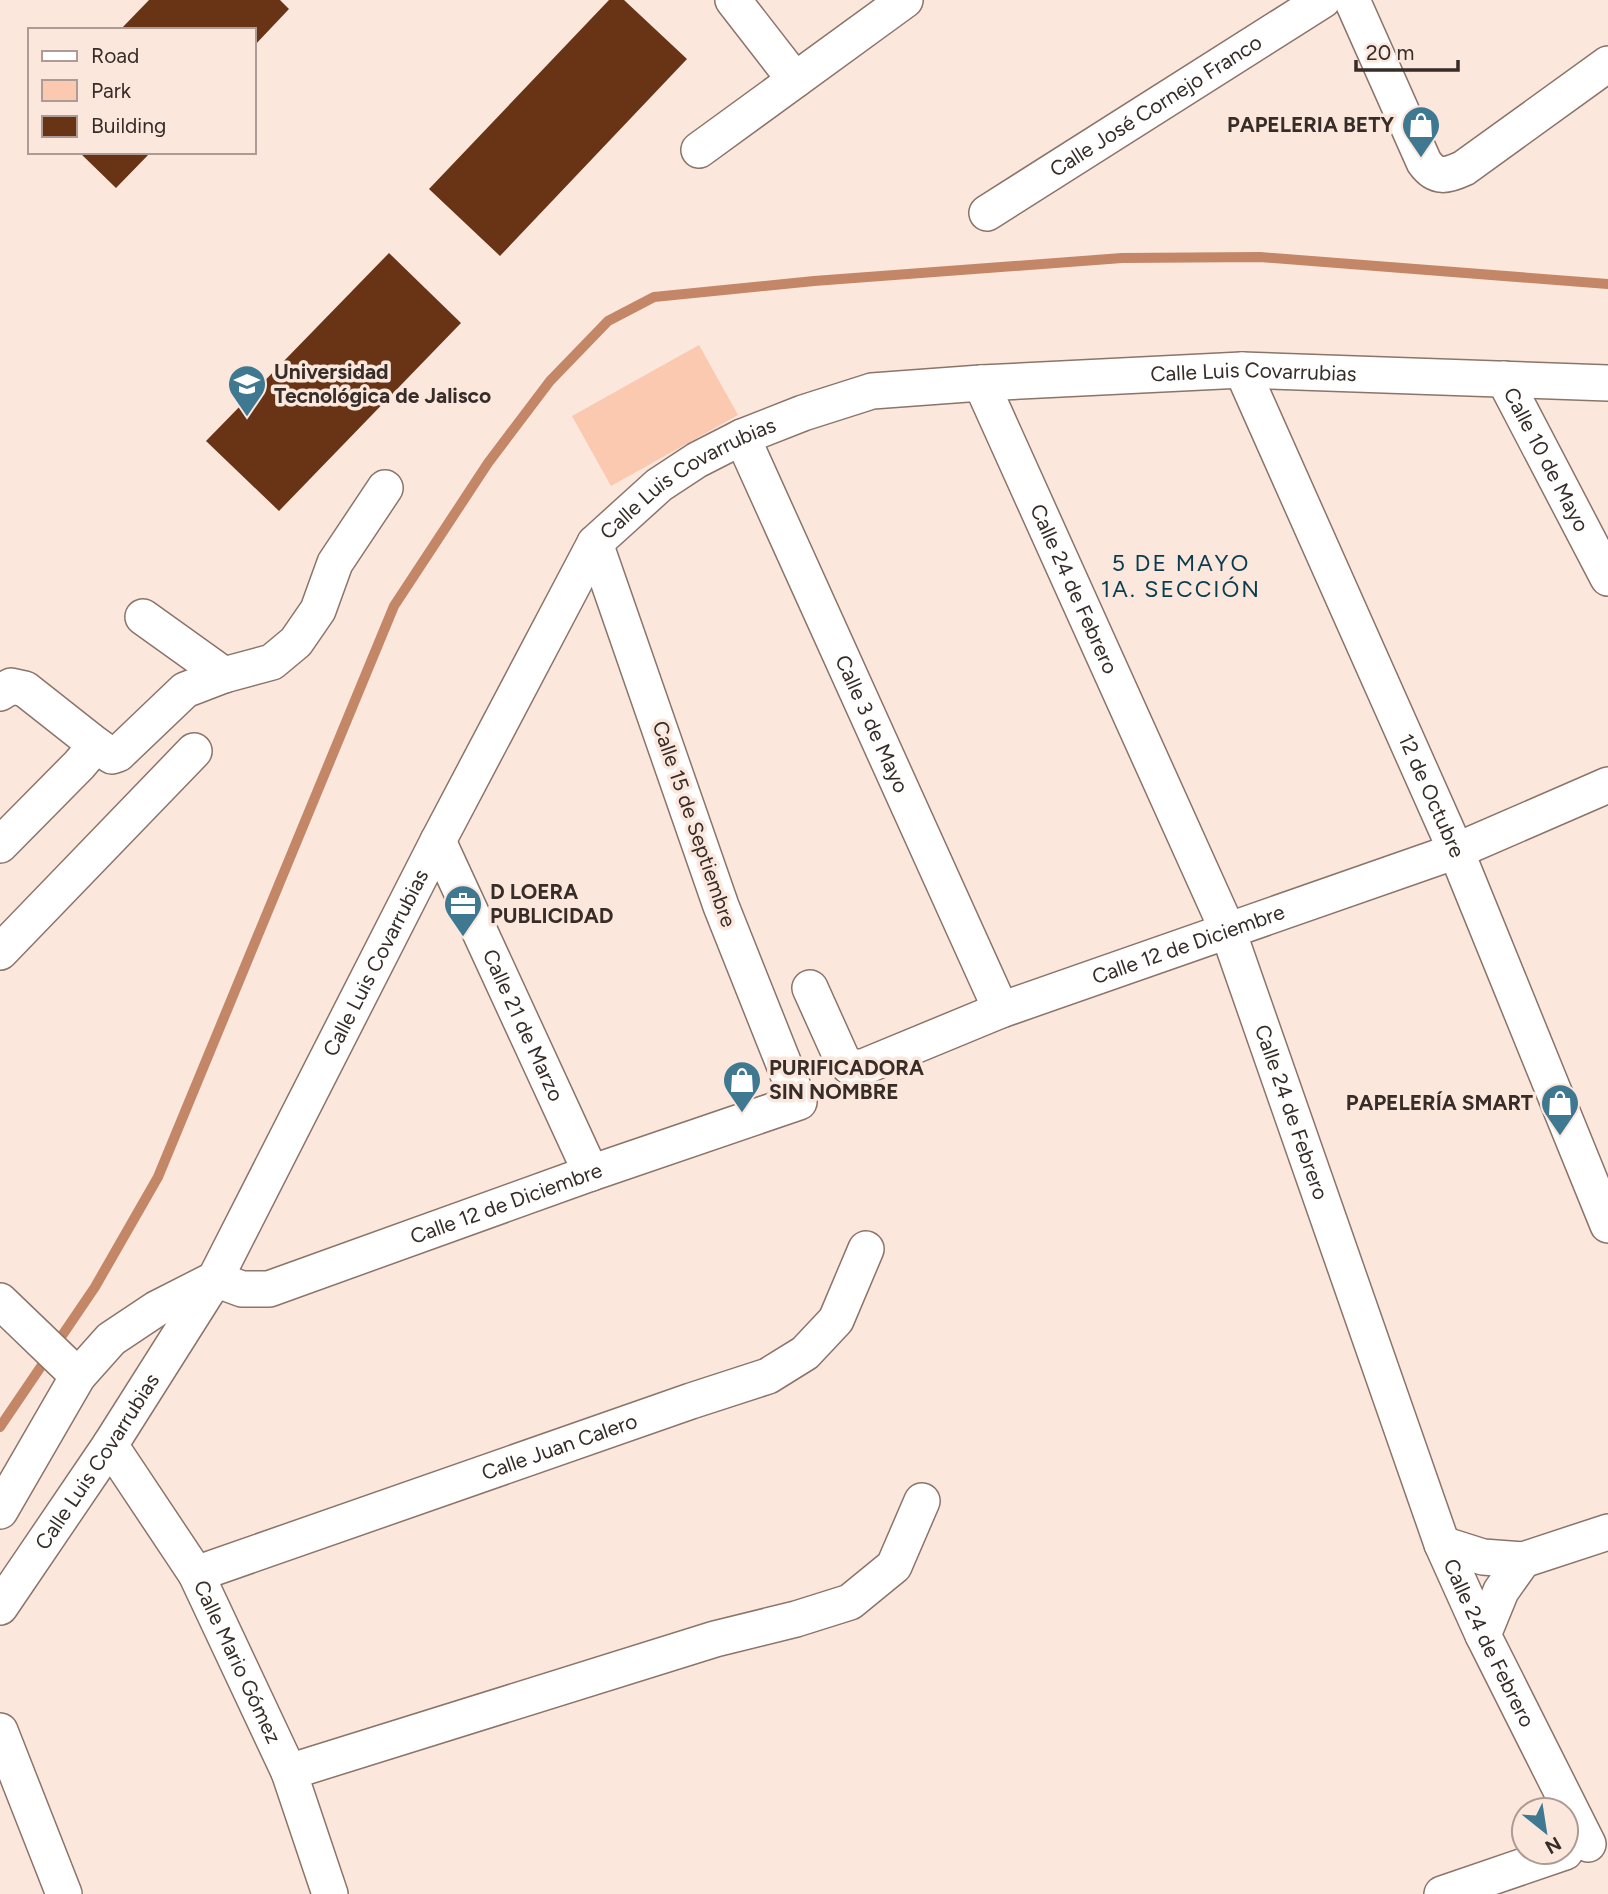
<svg xmlns="http://www.w3.org/2000/svg" width="1608" height="1894" viewBox="0 0 1608 1894" font-family="Figtree,sans-serif">
<style>
.green{fill:#fbc8b0}
.lines{fill:none;stroke-linecap:round;stroke-linejoin:round}
.stream{stroke:#c38667;stroke-width:10}
.building{fill:#693416}
.minor-casing{stroke:#8b7469;stroke-width:38}
.minor{stroke:#fff;stroke-width:35}
.labels{text-anchor:middle;stroke-width:7;stroke-linejoin:round;paint-order:stroke}
.street-label{font-size:21px;fill:#362c28;stroke:#fce7dd}
.poi-label{font-size:21px;font-weight:bold;fill:#362c28;stroke:#fce7dd;text-anchor:start}
.neighbourhood-label{font-size:23px;letter-spacing:2px;fill:#083c4e;stroke:#fce7dd}
</style>
<rect width="100%" height="100%" fill="#fce7dd"/>
<path class="green" d="M 699,345 L 738,415 L 611,486 L 572,416 Z"/>
<g class="lines">
<path class="stream" d="M 0,1427 L 95,1287 L 158,1177 L 394,606 L 488,463 L 550,381 L 608,321 L 654,297 L 814,281 L 1122,258 L 1260,257 L 1608,284"/>
</g>
<path class="building" d="M 149,0 L 280,0 L 289,9 L 254,46 L 254,30 L 120,30 Z
M 609,0 L 624,0 L 687,59 L 500,256 L 429,189 Z
M 79,152 L 151,152 L 116,188 Z
M 389,253 L 461,323 L 279,511 L 206,441 Z"/>
<g class="lines">
<defs>
<g id="minor">
<path d="M 733,0 L 795,80"/>
<path d="M 1352,0 L 1424,162 C 1436,179 1447,176 1464,168 L 1608,64"/>
<path d="M 699,150 L 905,0"/>
<path id="s1" d="M 987,213 L 1323,0"/>
<path id="s2" d="M 1242,370 L 1456,851 L 1608,1225"/>
<path id="s3" d="M 1504,379 L 1608,578"/>
<path id="s4" d="M 981,383 L 1228,931 L 1442,1544 L 1483,1635 L 1588,1844"/>
<path id="s5" d="M 742,437 L 1001,1010"/>
<path d="M 143,617 L 224,675"/>
<path d="M 0,693 L 11,686 L 25,689 L 96,745 L 79,765 L 0,845"/>
<path d="M 96,745 L 112,756 L 118,754 L 185,690 L 224,675 L 272,662 L 296,642 L 318,610 L 335,563 L 385,488"/>
<path id="s6" d="M 438,841 L 591,1173"/>
<path d="M 0,952 L 194,751"/>
<path id="s7" d="M 810,988 L 842,1059 L 850,1067 L 863,1067 L 1001,1010 L 1456,851 L 1608,785"/>
<path id="s8" d="M 215,1279 L 242,1289 L 269,1289 L 591,1173 L 799,1102 L 721,906 L 595,543"/>
<path d="M 0,1301 L 78,1376"/>
<path id="s9" d="M 110,1445 L 196,1574 L 289,1772 L 330,1894"/>
<path d="M 0,1511 L 78,1376 L 111,1339 L 156,1309 L 215,1279"/>
<path d="M 1442,1544 L 1483,1557 L 1523,1560 L 1608,1532"/>
<path id="s10" d="M 196,1574 L 691,1401 L 768,1376 L 805,1353 L 836,1320 L 866,1249"/>
<path id="s11" d="M 0,1607 L 110,1445 L 215,1279 L 438,841 L 595,543 L 659,485 L 697,460 L 742,437 L 803,413 L 872,391 L 981,383 L 1242,370 L 1608,383"/>
<path d="M 1483,1635 L 1501,1591 L 1523,1560"/>
<path d="M 0,1731 L 64,1894"/>
<path d="M 289,1772 L 715,1639 L 796,1619 L 850,1602 L 894,1566 L 922,1501"/>
<path d="M 1442,1894 L 1565,1852"/>
</g>
</defs>
<use href="#minor" class="minor-casing"/>
<use href="#minor" class="minor"/>
</g>
<defs>
<symbol id="shop-pin" viewBox="-11 -11 22 30"><path d="M0 17L-7.5 6A9.5 9.5 0 1 1 7.5 6Z" fill="#3e7991" stroke="#fce7dd"/><path d="M-5-2.5h2.3a2.7 3.5 0 0 1 5.4 0H5L5.5 6h-11ZM-1.5-2.5h3a1.5 2.3 0 0 0-3 0Z" fill="#fff"/></symbol>
<symbol id="university-pin" viewBox="-11 -11 22 30"><path d="M0 17L-7.5 6A9.5 9.5 0 1 1 7.5 6Z" fill="#3e7991" stroke="#fce7dd"/><path d="M0-5L7-2L0 1L-7-2ZM-4 1L0 2.5L4 1V4Q0 6-4 4Z" fill="#fff"/></symbol>
<symbol id="office-pin" viewBox="-11 -11 22 30"><path d="M0 17L-7.5 6A9.5 9.5 0 1 1 7.5 6Z" fill="#3e7991" stroke="#fce7dd"/><path d="M-6-3h4V-5.5h4V-3h4V5H-6ZM-1-4.5V-3h2v-1.5ZM-6 0V1H6V0Z" fill="#fff"/></symbol>
</defs>
<g fill-rule="evenodd">
<use href="#shop-pin" x="1399" y="103" width="44" height="60"/>
<use href="#university-pin" x="225" y="362" width="44" height="60"/>
<use href="#office-pin" x="441" y="882" width="44" height="60"/>
<use href="#shop-pin" x="720" y="1058" width="44" height="60"/>
<use href="#shop-pin" x="1538" y="1081" width="44" height="60"/>
</g>
<g class="labels">
<g class="street-label">
<text dy="7" stroke="none"><textPath href="#s1" startOffset="200">Calle José Cornejo Franco</textPath></text>
<text dy="7" stroke="none"><textPath href="#s11" startOffset="1923">Calle Luis Covarrubias</textPath></text>
<text dy="7" stroke="none"><textPath href="#s3" startOffset="91">Calle 10 de Mayo</textPath></text>
<text dy="7" stroke="none"><textPath href="#s11" startOffset="1335">Calle Luis Covarrubias</textPath></text>
<text dy="7" stroke="none"><textPath href="#s4" startOffset="226">Calle 24 de Febrero</textPath></text>
<text dy="7" stroke="none"><textPath href="#s5" startOffset="315">Calle 3 de Mayo</textPath></text>
<text dy="7" stroke="none"><textPath href="#s2" startOffset="466">12 de Octubre</textPath></text>
<text transform="translate(694 824) rotate(71)" y="7">Calle 15 de Septiembre</text>
<text dy="7" stroke="none"><textPath href="#s7" startOffset="450">Calle 12 de Diciembre</textPath></text>
<text dy="7" stroke="none"><textPath href="#s11" startOffset="747">Calle Luis Covarrubias</textPath></text>
<text dy="7" stroke="none"><textPath href="#s6" startOffset="203">Calle 21 de Marzo</textPath></text>
<text dy="7" stroke="none"><textPath href="#s4" startOffset="793">Calle 24 de Febrero</textPath></text>
<text dy="7" stroke="none"><textPath href="#s8" startOffset="308">Calle 12 de Diciembre</textPath></text>
<text dy="7" stroke="none"><textPath href="#s10" startOffset="385">Calle Juan Calero</textPath></text>
<text dy="7" stroke="none"><textPath href="#s11" startOffset="175">Calle Luis Covarrubias</textPath></text>
<text dy="7" stroke="none"><textPath href="#s4" startOffset="1360">Calle 24 de Febrero</textPath></text>
<text dy="7" stroke="none"><textPath href="#s9" startOffset="252">Calle Mario Gómez</textPath></text>
</g>
<g class="poi-label">
<text x="1394" y="132" text-anchor="end">PAPELERIA BETY</text>
<text x="274" y="379">Universidad<tspan x="274" dy="24">Tecnológica de Jalisco</tspan></text>
<text x="490" y="899">D LOERA<tspan x="490" dy="24">PUBLICIDAD</tspan></text>
<text x="769" y="1075">PURIFICADORA<tspan x="769" dy="24">SIN NOMBRE</tspan></text>
<text x="1533" y="1110" text-anchor="end">PAPELERÍA SMART</text>
</g>
<g class="neighbourhood-label">
<text x="1181" y="571">5 DE MAYO<tspan x="1181" dy="26">1A. SECCIÓN</tspan></text>
</g>
</g>
<rect x="28" y="28" width="228" height="126" fill="#fce7dd" stroke="#ad9c95" stroke-width="2"/>
<rect x="42" y="51" width="35" height="10" fill="#ffffff" stroke="#ad9c95" stroke-width="2"/>
<text x="91" y="63" font-size="21" fill="#362c28">Road</text>
<rect x="42" y="80" width="35" height="21" fill="#fbc8b0" stroke="#ad9c95" stroke-width="2"/>
<text x="91" y="98" font-size="21" fill="#362c28">Park</text>
<rect x="42" y="116" width="35" height="21" fill="#693416" stroke="#ad9c95" stroke-width="2"/>
<text x="91" y="133" font-size="21" fill="#362c28">Building</text>
<g transform="translate(1545 1831) rotate(150)"><circle r="33" fill="#fce7dd" stroke="#ad9c95" stroke-width="2"/>
<path d="M0-5L12 26L0 18L-12 26Z" fill="#3e7991"/>
<text y="-10" font-size="19" font-weight="bold" text-anchor="middle" fill="#362c28">N</text>
</g>
<path d="M1356 60v10h102v-10" fill="none" stroke="#362c28" stroke-width="3.5"/>
<text x="1366" y="60" font-size="21" fill="#362c28" stroke="#fce7dd" stroke-width="5" paint-order="stroke">20 m</text>
</svg>
